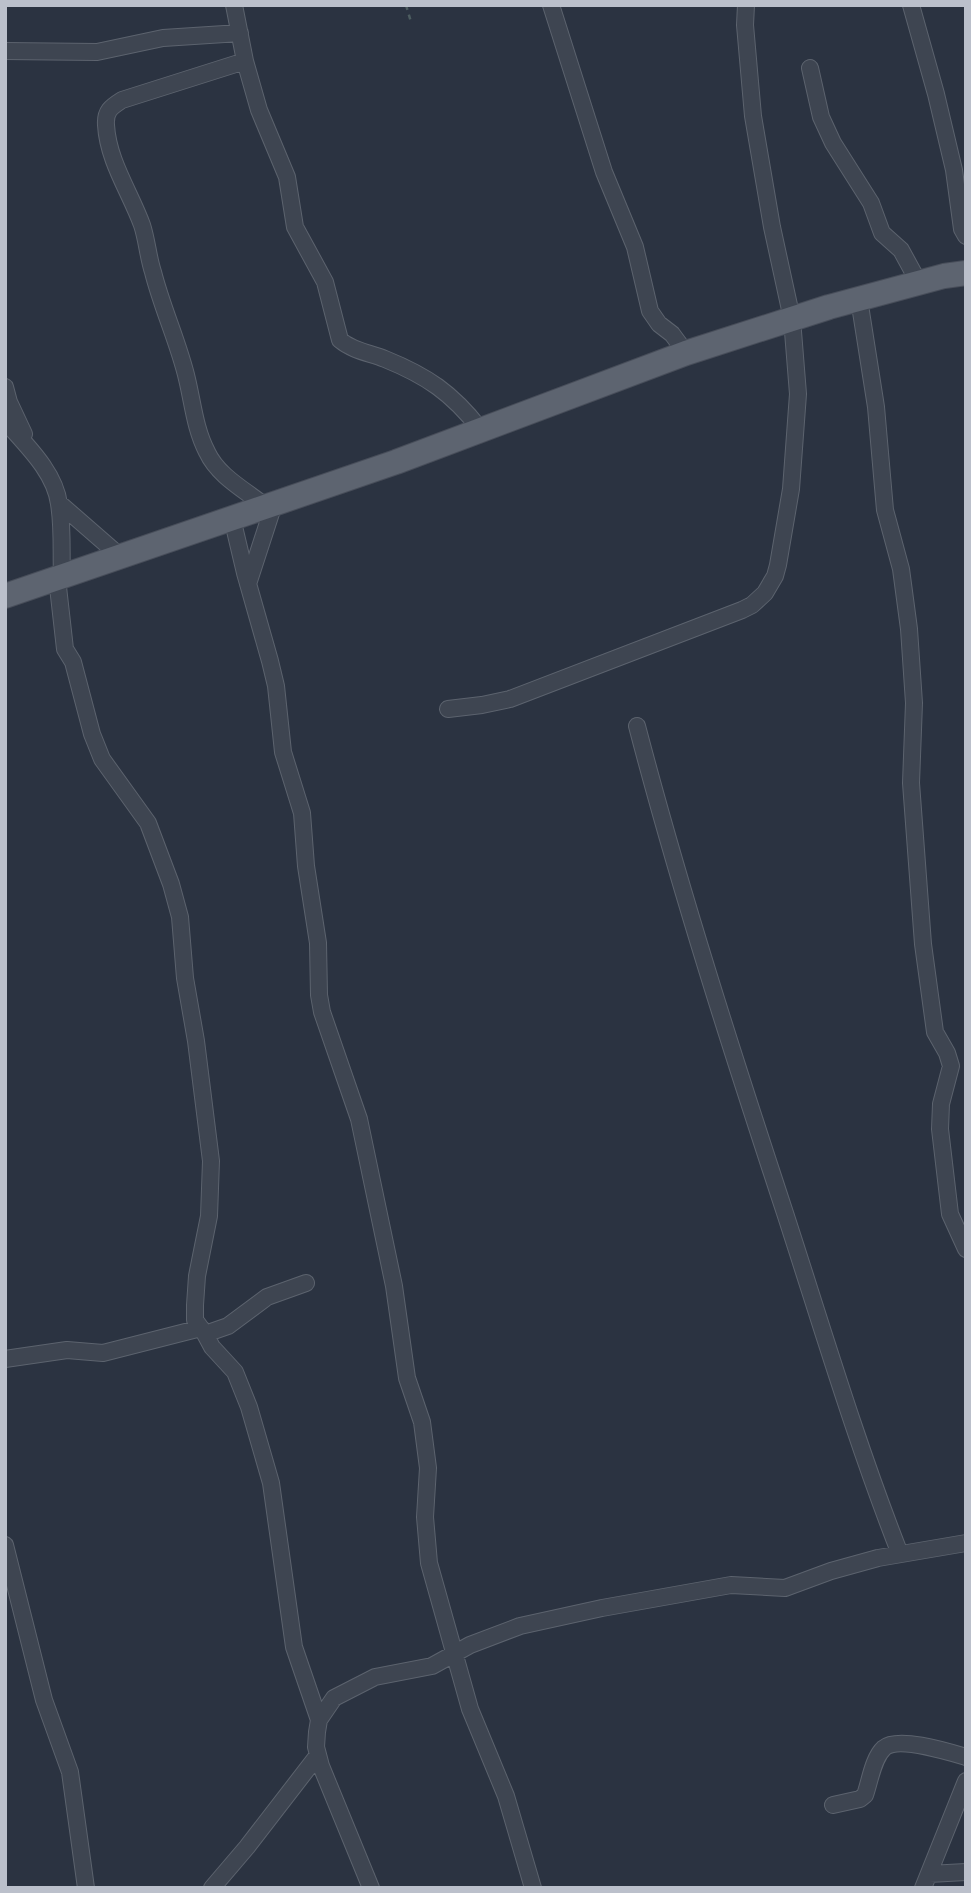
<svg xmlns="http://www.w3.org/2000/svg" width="971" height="1893" viewBox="0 0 971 1893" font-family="'Exo 2',sans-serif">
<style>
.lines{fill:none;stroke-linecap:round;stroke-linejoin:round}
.street-casing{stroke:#5c636e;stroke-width:18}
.primary-casing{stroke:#484e5a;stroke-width:26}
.path{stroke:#4d5d60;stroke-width:2.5;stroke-dasharray:5 5;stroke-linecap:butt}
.street{stroke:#3e4551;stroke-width:16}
.primary{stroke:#5d6470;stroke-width:24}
</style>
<rect width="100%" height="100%" fill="#2b3341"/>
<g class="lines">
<defs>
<path id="street" d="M 234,5 L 245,61 L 259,110 L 287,177 L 295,227 L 325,282 L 340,340 C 353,351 370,353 385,359 C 427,376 452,393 480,429
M 551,5 L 604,172 L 635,247 L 650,311 L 659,324 L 672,334 L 686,353
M 911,5 L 936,94 L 954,170 L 962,229 L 966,236
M 5,51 L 97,52 L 163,38 L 240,33
M 245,61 L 122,100 C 111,107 105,111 106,125 C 108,161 130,192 142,225 C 147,240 148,257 153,272 C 162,308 179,344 187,379 C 193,404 195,429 207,452 C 218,476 245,490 265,506
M 810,68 L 821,117 L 833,143 L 871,203 L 882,233 L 901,250 L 919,283
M 859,299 L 876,407 L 885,510 L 901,569 L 909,629 L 914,703 L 911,783 L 923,944 L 935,1032 L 947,1053 L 951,1066 L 941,1104 L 940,1129 L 950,1214 L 966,1249
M 5,387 L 9,402 L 24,434
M 5,421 C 26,445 55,472 59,504 C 63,528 61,553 62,577
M 59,503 L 121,557
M 232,518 L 245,573 L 270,661 L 276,686 L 283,752 L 302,813 L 306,866 L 318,943 L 319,995 L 322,1012 L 359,1119 L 394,1286 L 407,1378 L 422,1422 L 428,1468 L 425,1517 L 429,1563 L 470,1709 L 506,1796 L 533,1888
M 57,578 L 65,649 L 73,662 L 92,734 L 102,759 L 148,823 L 171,884 L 180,917 L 185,978 L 196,1041 L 211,1161 L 209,1216 L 197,1276 L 195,1305 L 195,1320 L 205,1334 L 228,1326 L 267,1297 L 306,1283
M 248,584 L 274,504
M 448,709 L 482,705 L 510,699 L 742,610 L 752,605 L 765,593 L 775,576 L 778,565 L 791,489 L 798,394 L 792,319 L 772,227 L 753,116 L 745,25 L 746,5
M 637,726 C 680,890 732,1052 785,1213 C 822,1327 856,1442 900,1554
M 205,1334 L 212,1347 L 235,1372 L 249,1407 L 271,1483 L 294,1647 L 319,1720
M 5,1359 L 67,1350 L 103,1353 L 201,1328
M 5,1545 L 44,1700 L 70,1772 L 86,1888
M 833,1805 L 860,1799 L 865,1795 C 870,1781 873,1758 884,1748 C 898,1736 949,1752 966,1757
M 929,1874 L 966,1872
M 212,1888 L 247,1847 L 318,1755
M 371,1888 L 321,1766 L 316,1747 L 317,1732 L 319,1720 L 334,1698 L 375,1677 L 432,1666 L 470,1645 L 520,1626 L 602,1608 L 731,1585 L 785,1588 L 831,1571 L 878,1558 L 966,1543
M 923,1888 L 966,1781"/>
<path id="primary" d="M 5,596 L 396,462 L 686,353 L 829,307 L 944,276 L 966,273"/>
</defs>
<use href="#street" class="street-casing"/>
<use href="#primary" class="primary-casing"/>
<path class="path" d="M 406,5 L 411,22"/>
<use href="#street" class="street"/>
<use href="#primary" class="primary"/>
</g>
<rect width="971" height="1893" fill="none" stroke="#bbc0cb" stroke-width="14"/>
</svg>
